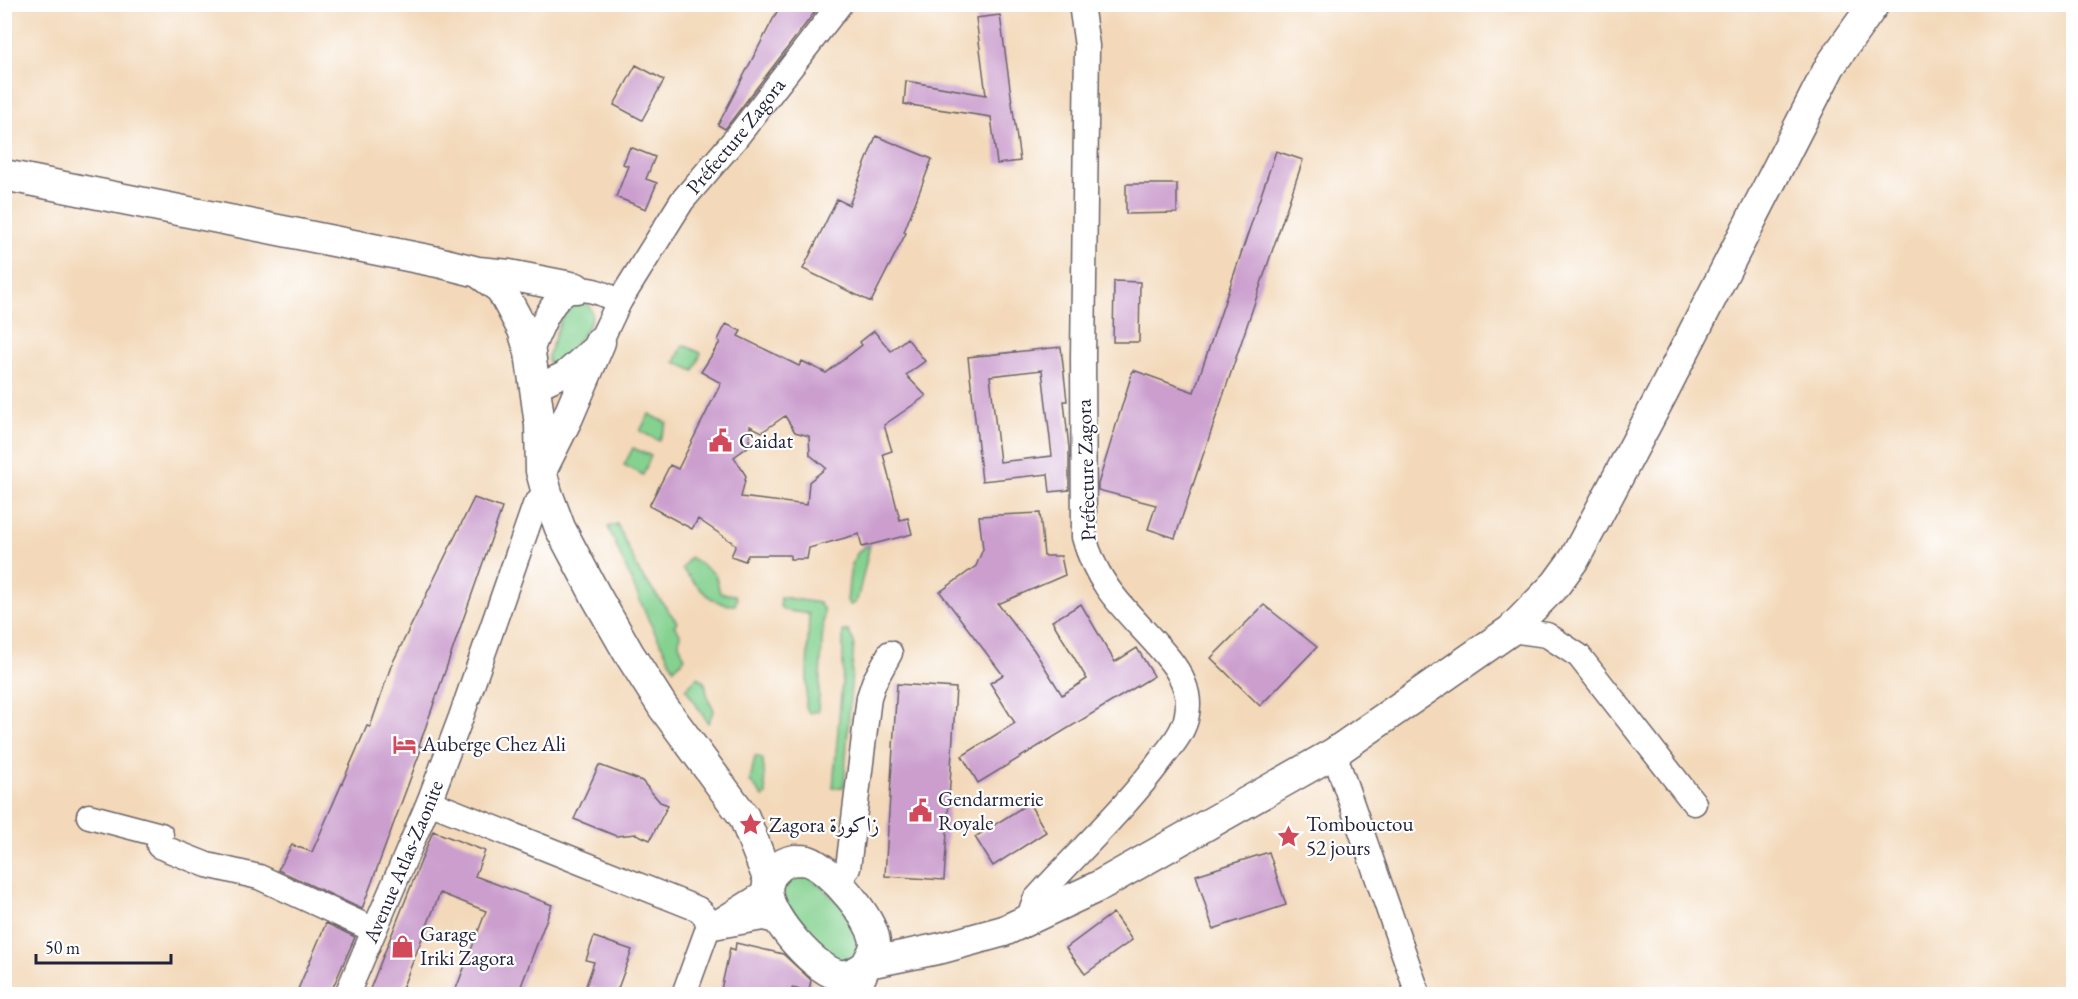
<svg xmlns="http://www.w3.org/2000/svg" width="2078" height="999" viewBox="0 0 2078 999" font-family="'EB Garamond',Amiri,serif">
<style>
.green{fill:#84d190;stroke:#537a66;stroke-width:1.5}
.building{fill:#cb9ece;fill-rule:evenodd}
.lines{fill:none;stroke-linecap:round;stroke-linejoin:round}
.minor-casing{stroke:#6b6267;stroke-width:27}
.major-casing{stroke:#6b6267;stroke-width:33}
.minor{stroke:#fff;stroke-width:24}
.major{stroke:#fff;stroke-width:30}
.labels{text-anchor:middle;stroke-width:4.5;stroke-linejoin:round;paint-order:stroke}
.street-label{font-size:21px;fill:#22223b;stroke:#fff}
.poi-label{font-size:21px;fill:#22223b;stroke:#fff;text-anchor:start}
</style>
<rect width="100%" height="100%" fill="#fff"/>
<filter id="ink" filterUnits="userSpaceOnUse"><feTurbulence type="fractalNoise" baseFrequency=".0167" numOctaves="2"/><feDisplacementMap in="SourceGraphic" scale="12" xChannelSelector="R" yChannelSelector="G"/><feConvolveMatrix kernelMatrix="1 2 1 2 8 2 1 2 1" color-interpolation-filters="sRGB"/></filter>
<filter id="wash" filterUnits="userSpaceOnUse"><feTurbulence type="fractalNoise" baseFrequency=".008" numOctaves="4" result="noise"/><feDisplacementMap in="SourceGraphic" scale="24" xChannelSelector="R" yChannelSelector="G"/><feGaussianBlur stdDeviation="1.35" result="paint"/><feColorMatrix in="noise" values="0 0 0 0 0 0 0 0 0 0 0 0 0 0 0 0 0 1.4 0 .05"/><feComposite in="paint" operator="in"/></filter>
<g filter="url(#wash)">
<rect width="100%" height="100%" fill="#f3d9ba"/>
<path class="green" d="M 573,301 C 618,305 570,350 557,364 L 553,365 L 548,361 L 548,357 L 566,305 Z
M 683,345 L 701,353 L 694,371 L 675,362 Z
M 649,414 L 667,423 L 659,441 L 640,431 Z
M 633,448 L 651,456 L 643,475 L 624,465 Z
M 617,524 L 640,573 L 677,622 L 674,626 L 680,633 L 679,644 L 685,658 L 674,669 L 648,619 L 608,527 Z
M 870,545 L 858,597 L 855,603 L 850,605 L 847,601 C 850,581 847,551 870,545 Z
M 690,557 L 715,574 L 720,593 L 735,595 L 737,599 L 735,605 C 710,606 698,586 682,569 Z
M 781,597 L 819,603 L 824,610 L 818,711 L 809,713 L 806,707 L 809,614 L 783,610 L 780,606 Z
M 843,631 L 848,631 L 854,642 L 844,787 L 833,788 L 843,671 Z
M 697,677 C 708,684 705,684 707,695 C 707,700 712,706 714,710 L 708,723 L 686,689 Z
M 755,756 L 762,758 L 763,761 L 766,795 L 763,797 L 750,781 Z
M 796,873 L 808,875 L 846,909 L 864,950 L 846,965 L 816,947 L 781,897 L 782,884 L 785,879 Z"/>
<g id="blocks">
<path class="building" d="M 781,4 L 821,4 L 725,129 L 718,125 Z
M 1000,15 L 1020,161 L 997,164 L 991,117 L 904,104 L 906,81 L 986,95 L 976,18 Z
M 636,65 L 664,80 L 642,120 L 614,105 Z
M 876,136 L 932,159 L 904,232 L 906,233 L 871,302 L 803,269 L 837,199 L 849,205 Z
M 630,147 L 655,157 L 646,179 L 657,183 L 646,209 L 616,197 L 628,166 L 623,164 Z
M 1276,151 L 1303,160 L 1175,538 L 1148,529 L 1156,505 L 1098,490 L 1098,484 L 1133,370 L 1194,392 Z
M 1126,184 L 1177,184 L 1177,213 L 1126,214 Z
M 1114,281 L 1140,282 L 1139,342 L 1113,342 Z
M 726,324 L 741,331 L 738,336 L 799,366 L 802,361 L 826,373 L 862,345 L 860,342 L 874,331 L 891,351 L 907,338 L 925,361 L 906,375 L 926,396 L 884,425 L 892,451 L 883,454 L 900,520 L 908,518 L 912,534 L 862,547 L 859,534 L 809,548 L 807,559 L 790,559 L 790,555 L 748,555 L 745,561 L 731,556 L 736,545 L 698,519 L 692,529 L 649,506 L 670,465 L 678,469 L 721,383 L 701,372 L 720,342 L 718,340 ZM 785,416 L 795,432 L 809,436 L 810,455 L 826,468 L 809,482 L 807,505 L 741,497 L 746,476 L 734,457 L 749,446 L 750,426 L 762,432 Z
M 1061,347 L 1067,401 L 1064,401 L 1069,448 L 1069,490 L 1050,492 L 1048,474 L 982,481 L 968,357 ZM 1042,370 L 1052,456 L 1000,462 L 990,376 Z
M 474,498 L 502,508 L 419,746 L 422,747 L 362,909 L 278,870 L 292,845 L 312,852 L 367,726 L 370,727 L 391,666 Z
M 1040,513 L 1044,556 L 1061,556 L 1065,575 L 998,604 L 1034,650 L 1062,695 L 1087,679 L 1052,621 L 1081,604 L 1115,662 L 1137,648 L 1154,676 L 978,783 L 962,756 L 1015,723 L 990,683 L 1003,675 L 940,592 L 976,566 L 983,549 L 979,516 Z
M 1264,605 L 1317,647 L 1260,706 L 1211,658 Z
M 897,684 L 956,688 L 944,880 L 885,876 Z
M 599,765 L 642,781 L 660,802 L 668,805 L 650,840 L 636,834 L 616,836 L 574,819 Z
M 1029,803 L 1046,832 L 993,866 L 975,837 Z
M 433,831 L 485,851 L 475,876 L 552,905 L 518,994 L 454,994 L 486,911 L 440,893 L 400,994 L 368,994 Z
M 1269,852 L 1286,905 L 1213,929 L 1196,875 Z
M 1113,913 L 1132,940 L 1085,974 L 1066,948 Z
M 326,923 L 355,937 L 330,994 L 296,994 Z
M 594,937 L 632,950 L 616,994 L 586,986 L 594,962 L 586,960 Z
M 736,943 L 783,954 L 811,980 L 809,991 L 792,988 L 791,994 L 720,994 L 730,948 L 735,950 Z"/>
</g>
</g>
<g filter="url(#ink)">
<use href="#blocks" fill-opacity="0" stroke="#6b6267" stroke-width="1.5"/>
<g class="lines">
<defs>
<g id="minor">
<path d="M 530,353 C 550,307 560,268 619,302"/>
<path id="s1" d="M 535,388 L 564,374 L 600,342 L 619,302 L 682,201 L 736,138 L 840,4"/>
<path d="M 1511,630 L 1547,635 L 1579,656 L 1694,803"/>
<path d="M 1334,753 L 1418,994"/>
<path d="M 429,802 L 698,909 C 705,915 708,919 708,928 L 684,994"/>
<path d="M 89,816 L 161,835 L 159,846 L 207,865 L 259,877 L 374,930"/>
<path d="M 837,883 L 848,868 L 869,697 L 874,682 L 890,653"/>
<path d="M 1035,918 L 1032,908 L 1035,900 C 1078,852 1125,809 1163,757 C 1173,744 1185,730 1187,714 C 1191,694 1181,674 1169,659 C 1134,616 1099,593 1084,537 L 1083,357 L 1087,46 L 1081,4"/>
<path d="M 718,922 L 768,891"/>
<path d="M 708,928 L 763,918 L 781,922"/>
<path id="s2" d="M 347,994 L 429,802 L 461,717 L 535,505 L 547,493"/>
</g>
<path id="major" d="M 4,175 L 438,262 L 478,272 L 501,289 L 523,330 L 530,353 L 535,388 L 540,425 L 541,471 L 547,493 L 560,528 L 596,596 L 628,652 L 663,707 L 744,817 L 769,881
M 478,272 L 509,275 L 576,288
M 542,469 L 568,417 L 600,342
M 868,963 L 942,948 L 1004,931 L 1097,887 L 1334,753 L 1511,630 L 1556,584 L 1575,558 L 1661,396 L 1830,66 L 1874,4
M 855,994 C 857,986 860,977 864,969 C 868,960 874,954 875,944 C 875,921 830,868 808,861 C 804,860 799,860 795,860 C 787,861 780,865 775,871 C 769,877 766,887 768,896 C 771,919 816,971 839,975 C 849,976 856,972 864,967"/>
</defs>
<use href="#minor" class="minor-casing"/>
<use href="#major" class="major-casing"/>
<use href="#minor" class="minor"/>
<use href="#major" class="major"/>
</g>
</g>
<defs>
<symbol id="civic-bare" viewBox="-9 -9 18 18"><path d="M-.6-6.5H3V-4.5H.6V-3L4-1V1h2V6H-6V1h2V-1L-.6-3ZM-1.2 2.5V6h2.4V2.5Z" fill="#d1495b" stroke="#fff" stroke-width="2.5" paint-order="stroke"/></symbol>
<symbol id="hotel-bare" viewBox="-9 -9 18 18"><path d="M-6-4.5h1.5V1H6V5H4.5V3h-9V5H-6ZM-4 0a1.8 1.8 0 1 1 3.6 0ZM.5 0V-2.5h3Q6-2.5 6 0Z" fill="#d1495b" stroke="#fff" stroke-width="2.5" paint-order="stroke"/></symbol>
<symbol id="sight-bare" viewBox="-9 -9 18 18"><path d="M0-6L1.8-2.2L6-1.7L2.9 1.2L3.7 5.4L0 3.3L-3.7 5.4L-2.9 1.2L-6-1.7L-1.8-2.2Z" fill="#d1495b" stroke="#fff" stroke-width="2.5" paint-order="stroke"/></symbol>
<symbol id="shop-bare" viewBox="-9 -9 18 18"><path d="M-5-2.5h2.3a2.7 3.5 0 0 1 5.4 0H5L5.5 6h-11ZM-1.5-2.5h3a1.5 2.3 0 0 0-3 0Z" fill="#d1495b" stroke="#fff" stroke-width="2.5" paint-order="stroke"/></symbol>
</defs>
<g fill-rule="evenodd">
<use href="#civic-bare" x="704" y="424" width="33" height="33"/>
<use href="#hotel-bare" x="388" y="728" width="33" height="33"/>
<use href="#civic-bare" x="904" y="794" width="33" height="33"/>
<use href="#sight-bare" x="734" y="808" width="33" height="33"/>
<use href="#sight-bare" x="1272" y="820" width="33" height="33"/>
<use href="#shop-bare" x="386" y="930" width="33" height="33"/>
</g>
<g class="labels">
<g class="street-label">
<text dy="7" stroke="none"><textPath href="#s1" startOffset="328">Préfecture Zagora</textPath></text>
<text transform="translate(1086 470) rotate(-92)" y="7">Préfecture Zagora</text>
<text dy="7" stroke="none"><textPath href="#s2" startOffset="144">Avenue Atlas-Zaonite</textPath></text>
</g>
<g class="poi-label">
<text x="739" y="448">Caidat</text>
<text x="422" y="751">Auberge Chez Ali</text>
<text x="938" y="806">Gendarmerie<tspan x="938" dy="24">Royale</tspan></text>
<text x="1306" y="831">Tombouctou<tspan x="1306" dy="24">52 jours</tspan></text>
<text x="769" y="832">Zagora زاكورة</text>
<text x="420" y="941">Garage<tspan x="420" dy="24">Iriki Zagora</tspan></text>
</g>
</g>
<rect width="2078" height="999" fill="none" stroke="#fff" stroke-width="24"/>
<path d="M36 954v9h135v-9" fill="none" stroke="#22223b" stroke-width="3"/>
<text x="45" y="954" font-size="18" fill="#22223b" stroke="#ffffff" stroke-width="4.5" paint-order="stroke">50 m</text>
</svg>
